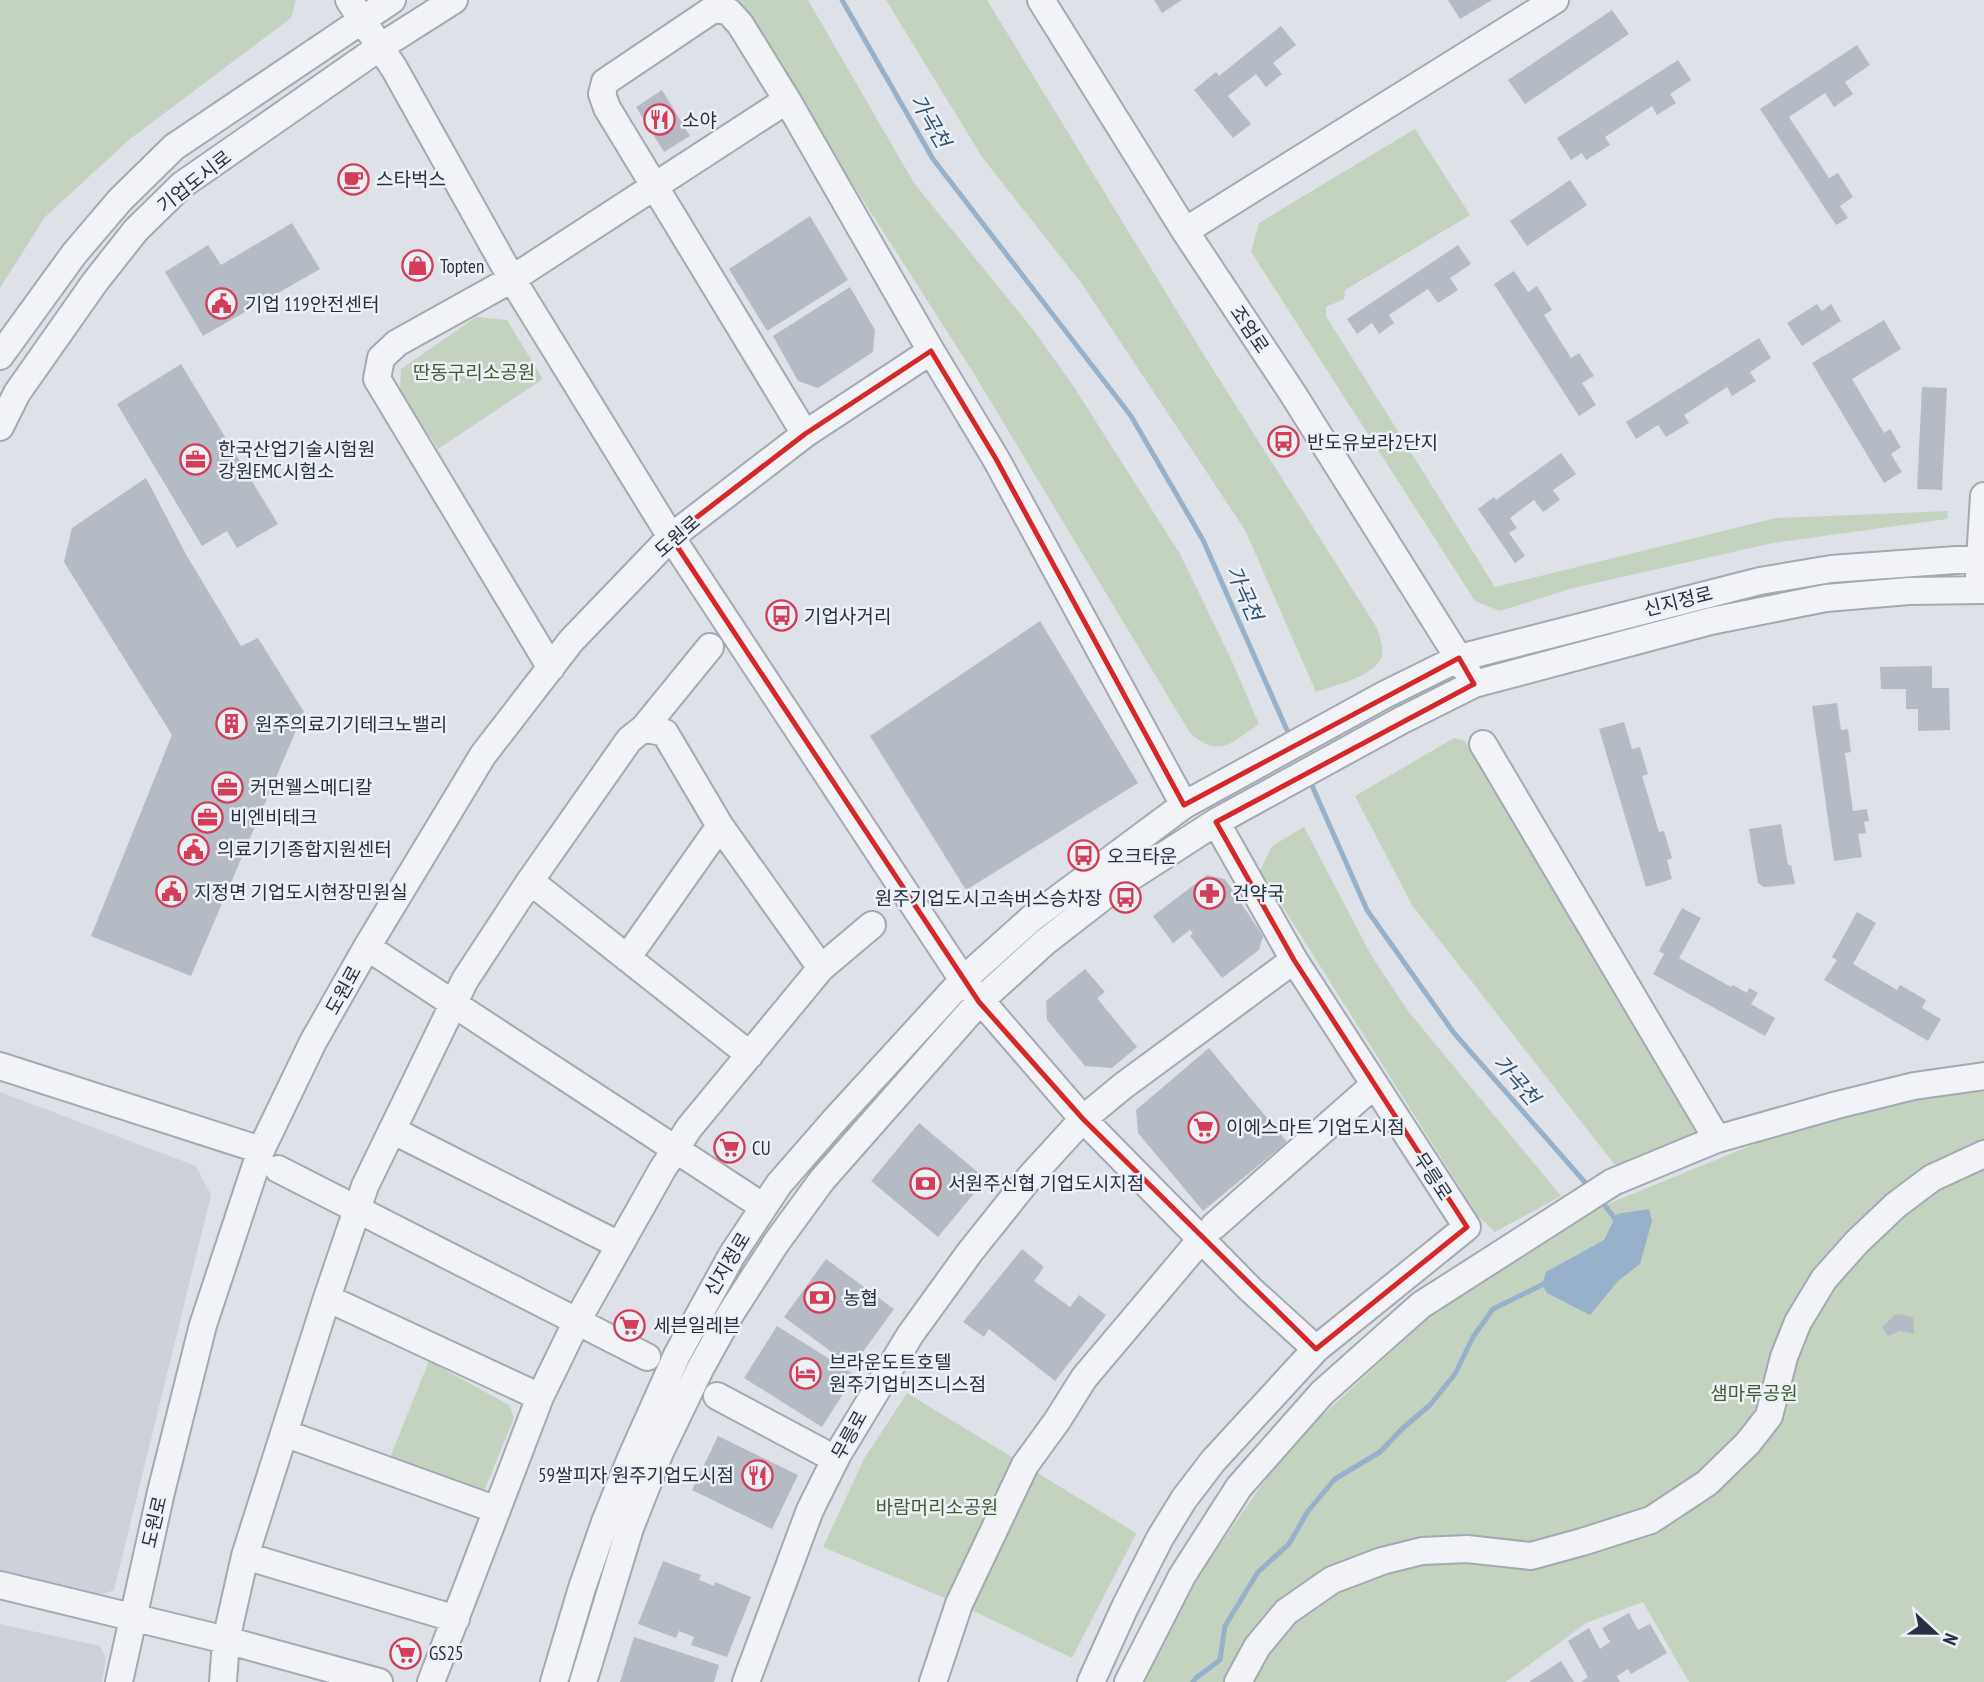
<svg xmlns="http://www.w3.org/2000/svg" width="1984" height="1682" viewBox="0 0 1984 1682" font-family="'PT Sans Narrow','Noto Sans KR',sans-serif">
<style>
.built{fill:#ccd1da}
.green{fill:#c4d3bf}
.water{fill:#97b1ca}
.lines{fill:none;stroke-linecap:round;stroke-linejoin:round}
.stream{stroke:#97b1ca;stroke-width:5}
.building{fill:#b5bbc5}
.minor-casing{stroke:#a3a9b2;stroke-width:30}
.minor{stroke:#f1f3f6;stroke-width:26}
.marked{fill:none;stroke:#d62828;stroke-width:5;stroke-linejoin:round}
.labels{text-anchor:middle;stroke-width:5;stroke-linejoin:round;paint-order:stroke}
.poi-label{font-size:19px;fill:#263040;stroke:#edf1f6;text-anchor:start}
.street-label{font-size:19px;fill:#263040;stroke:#edf1f6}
.park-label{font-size:19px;fill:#3c5c33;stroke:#edf1f6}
.water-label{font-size:21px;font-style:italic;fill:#2f5075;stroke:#edf1f6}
</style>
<rect width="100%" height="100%" fill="#dee2e8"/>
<path class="built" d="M 0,1092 L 196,1166 L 211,1195 L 114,1590 L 81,1602 L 0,1582 Z
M 0,1624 L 100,1646 L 106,1658 L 102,1682 L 0,1682 Z"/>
<path class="green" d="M 0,0 L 296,0 L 291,18 L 130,139 L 45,217 L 0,288 Z
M 735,0 L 808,0 L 914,183 L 1035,332 L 1074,387 L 1180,554 L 1231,659 L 1259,724 C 1231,743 1220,759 1190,733 L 971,369 Z
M 886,0 L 987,0 L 1207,360 L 1377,628 C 1379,636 1384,646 1382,655 C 1379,675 1333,686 1316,692 L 1245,530 L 1082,284 L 982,157 Z
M 1415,129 L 1470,215 L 1345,290 L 1344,299 L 1326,307 L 1326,316 L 1495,587 L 1776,518 L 1948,511 L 1947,519 L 1773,543 L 1573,588 L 1500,611 L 1475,601 L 1251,252 L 1259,223 Z
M 476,317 L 507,320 L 543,379 L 438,449 L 400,391 L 401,369 Z
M 1454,738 L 1465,741 L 1470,748 L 1704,1131 L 1634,1163 L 1614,1164 L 1412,905 L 1355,796 Z
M 1304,827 L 1371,955 L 1408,1011 L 1561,1196 L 1495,1232 L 1478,1216 L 1260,871 L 1272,846 Z
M 1984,1090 L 1984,1682 L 1689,1682 L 1643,1602 L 1586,1623 L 1506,1682 L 1142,1682 L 1189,1589 L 1288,1447 L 1451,1297 L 1539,1232 L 1767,1139 L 1895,1103 Z
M 429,1361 L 509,1405 L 514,1418 L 485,1489 L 473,1493 L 389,1460 Z
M 907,1393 L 1136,1533 L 1137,1532 L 1072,1658 L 959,1604 L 823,1547 L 864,1459 Z"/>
<path class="water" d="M 1649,1209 L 1652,1221 L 1640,1264 L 1618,1281 L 1590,1315 L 1547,1293 L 1542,1285 L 1546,1272 L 1604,1240 L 1617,1214 Z"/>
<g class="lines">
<path class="stream" d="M 842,0 L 933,159 L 1131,416 L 1203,540 L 1290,737
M 1310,781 L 1367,910 L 1454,1033 L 1590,1188
M 1601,1200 L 1618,1223
M 1193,1682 L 1196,1678 L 1220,1660 L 1225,1626 L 1258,1572 L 1289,1544 L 1308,1511 L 1335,1479 L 1380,1452 L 1403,1428 L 1430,1405 L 1455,1374 L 1473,1337 L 1493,1309 L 1546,1283"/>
</g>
<path class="building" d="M 1154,0 L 1182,0 L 1162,13 Z
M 1448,0 L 1492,0 L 1460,19 Z
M 1612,10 L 1629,34 L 1525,104 L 1508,80 Z
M 1281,26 L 1296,45 L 1273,63 L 1282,74 L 1266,87 L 1256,74 L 1228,96 L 1251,124 L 1233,138 L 1194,90 L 1216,72 L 1219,76 Z
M 1857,45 L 1870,65 L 1845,82 L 1853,94 L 1834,107 L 1825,93 L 1789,117 L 1829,178 L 1838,173 L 1853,197 L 1840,206 L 1848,218 L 1836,225 L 1760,109 Z
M 1678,60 L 1691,80 L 1670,94 L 1676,103 L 1657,115 L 1652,106 L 1605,137 L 1610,145 L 1586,160 L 1582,153 L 1571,160 L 1557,138 Z
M 662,90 L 690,136 L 664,152 L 636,107 Z
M 1570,180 L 1587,205 L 1527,246 L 1510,221 Z
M 810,216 L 848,280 L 767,331 L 729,269 Z
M 292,223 L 320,269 L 203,336 L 165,272 L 208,245 L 221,265 Z
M 1458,245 L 1471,264 L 1450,278 L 1458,290 L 1438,303 L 1428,289 L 1389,315 L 1394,323 L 1379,334 L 1372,323 L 1357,334 L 1347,319 Z
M 1514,271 L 1528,292 L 1537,286 L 1552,310 L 1544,315 L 1571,358 L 1579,353 L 1594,376 L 1582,383 L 1596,405 L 1579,416 L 1494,284 Z
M 850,287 L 875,330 L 873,352 L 818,388 L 798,381 L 773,336 Z
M 1817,304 L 1822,311 L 1831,304 L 1841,321 L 1802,346 L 1787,323 Z
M 1884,320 L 1901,349 L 1852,379 L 1884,433 L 1890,429 L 1901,447 L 1891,454 L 1902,472 L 1884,483 L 1812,363 Z
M 1759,338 L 1771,358 L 1750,372 L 1756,381 L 1732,396 L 1727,387 L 1684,415 L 1689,423 L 1666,437 L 1658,425 L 1636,439 L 1626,422 Z
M 181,364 L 278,524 L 237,548 L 227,531 L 202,546 L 117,404 Z
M 1922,387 L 1947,388 L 1942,490 L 1917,489 Z
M 1561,453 L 1576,474 L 1553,490 L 1560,500 L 1543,512 L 1534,500 L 1510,518 L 1517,528 L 1509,533 L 1525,556 L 1515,563 L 1478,509 L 1494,497 L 1496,500 Z
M 146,478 L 187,556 L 241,646 L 258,638 L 304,712 L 191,976 L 91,936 L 172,735 L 64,562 L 72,528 Z
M 1040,621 L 1138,783 L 966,890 L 870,736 Z
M 1932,666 L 1932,688 L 1949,688 L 1950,730 L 1918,731 L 1918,709 L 1906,709 L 1906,689 L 1881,689 L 1880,667 Z
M 1837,703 L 1841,730 L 1848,729 L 1851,752 L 1845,753 L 1853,811 L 1867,809 L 1869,821 L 1864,822 L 1866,833 L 1858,834 L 1862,857 L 1834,861 L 1812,706 Z
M 1624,722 L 1632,749 L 1640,747 L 1648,774 L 1642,776 L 1659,832 L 1664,831 L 1672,858 L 1667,860 L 1672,879 L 1646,887 L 1599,729 Z
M 1781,824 L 1788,865 L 1791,865 L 1795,884 L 1764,887 L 1758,883 L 1749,829 Z
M 1207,875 L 1225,879 L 1263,936 L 1259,950 L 1222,978 L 1190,936 L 1193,933 L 1190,930 L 1173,943 L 1153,916 Z
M 1682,908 L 1701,918 L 1679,958 L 1731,987 L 1733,985 L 1747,993 L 1749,988 L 1758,993 L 1751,1004 L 1775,1018 L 1765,1036 L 1653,974 L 1664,954 L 1659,951 Z
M 1857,912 L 1876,923 L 1853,964 L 1897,990 L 1900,985 L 1926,1000 L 1922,1008 L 1941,1019 L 1928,1041 L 1824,980 L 1837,960 L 1832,957 Z
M 1085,969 L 1105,992 L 1097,998 L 1137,1047 L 1112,1068 L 1085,1066 L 1047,1020 L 1046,1001 Z
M 1209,1048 L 1287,1142 L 1203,1211 L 1138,1133 L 1136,1110 Z
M 919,1123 L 986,1179 L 938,1237 L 871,1181 Z
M 1022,1249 L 1044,1267 L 1034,1281 L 1070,1307 L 1079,1295 L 1106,1315 L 1055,1381 L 989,1329 L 984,1337 L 963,1322 Z
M 826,1259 L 894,1309 L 852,1367 L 784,1317 Z
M 1902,1314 L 1913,1318 L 1914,1334 L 1900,1331 L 1888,1336 L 1882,1327 L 1895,1315 Z
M 777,1326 L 855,1375 L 822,1427 L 744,1378 Z
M 718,1436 L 798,1475 L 772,1529 L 692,1490 Z
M 663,1561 L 701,1575 L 699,1580 L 714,1586 L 715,1582 L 751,1597 L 727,1657 L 691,1645 L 694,1637 L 679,1631 L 676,1638 L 638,1624 Z
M 1629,1613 L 1638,1630 L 1650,1624 L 1667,1653 L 1631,1674 L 1628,1669 L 1617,1676 L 1620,1682 L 1581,1682 L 1588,1677 L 1568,1641 L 1589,1628 L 1600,1649 L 1610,1642 L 1602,1628 Z
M 634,1637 L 719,1665 L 714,1682 L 620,1682 Z
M 1561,1661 L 1574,1682 L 1529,1682 Z"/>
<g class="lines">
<defs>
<path id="minor" d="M 349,0 L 394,68 L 512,279 L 671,537 L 963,980 L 1083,1119 L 1250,1289 L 1316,1349
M 1041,0 L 1185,231 L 1293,394 L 1468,673
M 1185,231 L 1555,0
M 0,356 L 74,254 L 120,200 L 174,147 L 392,0
M 0,427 L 17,393 L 95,282 L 136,230 L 182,185 L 380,47 L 454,0
M 805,434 L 607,108 L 602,94 L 605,82 L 715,8 L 729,12 L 740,24 L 787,100 L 931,351 L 996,459 L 1184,805
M 1979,575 L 1984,496
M 551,668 L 377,379 L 381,358 L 397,343 L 512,279 L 787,100
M 644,728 L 710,647
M 1483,744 L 1717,1139
M 530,881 L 750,1055
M 367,947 L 762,1206
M 627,958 L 720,826
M 0,1066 L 261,1150
M 392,1130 L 619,1245
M 278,1169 L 647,1357
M 1214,1226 L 1366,1092
M 327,1298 L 540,1397
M 717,1396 L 822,1452
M 284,1433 L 497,1510
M 245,1556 L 456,1619
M 0,1585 L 226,1640 L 379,1682
M 119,1682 L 161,1492 L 203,1325 L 261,1150 L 313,1042 L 367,947 L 483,755 L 571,641 L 671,537 L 805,434 L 931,351
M 223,1682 L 226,1640 L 245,1556 L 327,1298 L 365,1186 L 465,980 L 530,881 L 629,740 L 644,728 L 665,733 L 720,826 L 821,968
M 431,1682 L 540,1397 L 577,1321 L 662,1170 L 689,1128 L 821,968 L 872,925
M 554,1682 L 582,1588 L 605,1522 L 631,1458 L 677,1355 L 732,1255 L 779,1184 L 833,1122 L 963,980 L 1032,918 L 1184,805 L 1384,695 L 1459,658 L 1760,581 L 1831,569 L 1984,558
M 583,1682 L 630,1528 L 660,1452 L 700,1369 L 731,1313 L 776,1243 L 822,1180 L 979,1002 L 1045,942 L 1117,886 L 1216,822 L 1402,720 L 1474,684 L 1711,621 L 1826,598 L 1909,591 L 1984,590
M 746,1682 L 810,1510 L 838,1454 L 910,1335 L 970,1252 L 1030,1177 L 1083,1119 L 1123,1086 L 1294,960
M 933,1682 L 959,1604 L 1025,1465 L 1057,1421 L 1084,1378 L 1192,1250
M 1091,1682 L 1125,1607 L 1160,1538 L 1184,1499 L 1213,1461 L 1316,1349 L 1467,1227 L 1294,960 L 1216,822
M 1128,1682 L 1182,1576 L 1239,1487 L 1322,1393 L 1421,1305 L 1613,1182 L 1717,1139 L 1837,1105 L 1914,1086 L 1984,1076
M 1238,1682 L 1257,1647 L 1286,1612 L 1332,1580 L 1382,1561 L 1422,1551 L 1467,1549 L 1531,1556 L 1582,1542 L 1651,1520 L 1707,1483 L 1748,1443 L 1769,1416 L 1784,1357 L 1798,1322 L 1824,1279 L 1857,1242 L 1896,1205 L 1932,1178 L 1984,1154"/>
</defs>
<use href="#minor" class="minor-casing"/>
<use href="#minor" class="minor"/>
</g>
<path class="marked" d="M 931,351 L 996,459 L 1184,805 L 1459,658 L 1474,684 L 1216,822 L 1294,960 L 1467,1227 L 1316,1349 L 1083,1119 L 979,1002 L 671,537 L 805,434 Z"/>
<defs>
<symbol id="restaurant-ring" viewBox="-11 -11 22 22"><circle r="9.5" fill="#edf1f6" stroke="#d43d57" stroke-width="1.5"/><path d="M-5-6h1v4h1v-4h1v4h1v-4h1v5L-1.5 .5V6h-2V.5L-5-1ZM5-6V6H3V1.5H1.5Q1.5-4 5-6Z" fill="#d43d57"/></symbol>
<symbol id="cafe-ring" viewBox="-11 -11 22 22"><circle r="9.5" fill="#edf1f6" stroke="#d43d57" stroke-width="1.5"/><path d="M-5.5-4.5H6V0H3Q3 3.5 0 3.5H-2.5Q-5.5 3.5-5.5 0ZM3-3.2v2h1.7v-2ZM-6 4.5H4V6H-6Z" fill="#d43d57"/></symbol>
<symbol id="shop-ring" viewBox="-11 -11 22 22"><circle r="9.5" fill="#edf1f6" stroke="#d43d57" stroke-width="1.5"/><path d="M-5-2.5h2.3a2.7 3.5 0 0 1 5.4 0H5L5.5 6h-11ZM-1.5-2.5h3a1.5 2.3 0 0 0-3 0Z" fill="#d43d57"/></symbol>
<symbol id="civic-ring" viewBox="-11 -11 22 22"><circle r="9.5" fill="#edf1f6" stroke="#d43d57" stroke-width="1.5"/><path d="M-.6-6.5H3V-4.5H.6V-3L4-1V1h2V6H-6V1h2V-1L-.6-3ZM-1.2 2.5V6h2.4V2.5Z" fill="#d43d57"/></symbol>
<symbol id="bus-ring" viewBox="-11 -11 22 22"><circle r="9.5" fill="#edf1f6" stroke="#d43d57" stroke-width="1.5"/><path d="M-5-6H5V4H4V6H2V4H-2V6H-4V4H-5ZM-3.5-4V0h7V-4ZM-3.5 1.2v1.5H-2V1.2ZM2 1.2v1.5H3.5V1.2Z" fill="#d43d57"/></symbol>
<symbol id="office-ring" viewBox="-11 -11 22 22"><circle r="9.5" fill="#edf1f6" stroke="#d43d57" stroke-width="1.5"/><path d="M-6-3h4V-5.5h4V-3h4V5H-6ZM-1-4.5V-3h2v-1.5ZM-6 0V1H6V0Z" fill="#d43d57"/></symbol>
<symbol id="building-ring" viewBox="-11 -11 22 22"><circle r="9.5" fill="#edf1f6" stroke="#d43d57" stroke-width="1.5"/><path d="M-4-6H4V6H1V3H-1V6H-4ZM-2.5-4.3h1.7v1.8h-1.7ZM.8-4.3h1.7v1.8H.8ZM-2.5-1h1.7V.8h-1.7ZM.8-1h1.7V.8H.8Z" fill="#d43d57"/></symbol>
<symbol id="pharmacy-ring" viewBox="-11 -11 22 22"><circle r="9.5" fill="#edf1f6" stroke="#d43d57" stroke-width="1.5"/><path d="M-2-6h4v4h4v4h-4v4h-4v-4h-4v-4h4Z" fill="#d43d57"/></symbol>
<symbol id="supermarket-ring" viewBox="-11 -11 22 22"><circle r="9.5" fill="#edf1f6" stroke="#d43d57" stroke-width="1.5"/><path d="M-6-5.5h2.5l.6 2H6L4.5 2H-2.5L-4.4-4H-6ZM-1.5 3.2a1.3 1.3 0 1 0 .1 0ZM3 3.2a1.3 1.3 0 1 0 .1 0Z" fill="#d43d57"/></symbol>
<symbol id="bank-ring" viewBox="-11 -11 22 22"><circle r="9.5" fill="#edf1f6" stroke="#d43d57" stroke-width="1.5"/><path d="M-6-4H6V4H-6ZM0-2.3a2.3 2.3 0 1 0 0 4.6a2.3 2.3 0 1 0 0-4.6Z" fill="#d43d57"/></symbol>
<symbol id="hotel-ring" viewBox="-11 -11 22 22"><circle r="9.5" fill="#edf1f6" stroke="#d43d57" stroke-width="1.5"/><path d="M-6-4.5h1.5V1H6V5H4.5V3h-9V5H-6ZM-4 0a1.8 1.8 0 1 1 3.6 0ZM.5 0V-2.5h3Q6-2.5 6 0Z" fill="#d43d57"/></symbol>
</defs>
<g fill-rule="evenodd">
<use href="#restaurant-ring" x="642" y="102" width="35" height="35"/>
<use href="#cafe-ring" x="336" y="162" width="35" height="35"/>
<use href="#shop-ring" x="400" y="248" width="35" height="35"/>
<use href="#civic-ring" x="204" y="286" width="35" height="35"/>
<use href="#bus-ring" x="1266" y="424" width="35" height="35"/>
<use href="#office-ring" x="178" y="442" width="35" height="35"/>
<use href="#bus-ring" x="764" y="598" width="35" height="35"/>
<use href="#building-ring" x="214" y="706" width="35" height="35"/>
<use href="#office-ring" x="210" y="770" width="35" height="35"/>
<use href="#office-ring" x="190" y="800" width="35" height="35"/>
<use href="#civic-ring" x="176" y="832" width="35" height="35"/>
<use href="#bus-ring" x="1066" y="838" width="35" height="35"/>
<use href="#civic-ring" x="154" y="874" width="35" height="35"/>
<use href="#pharmacy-ring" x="1192" y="876" width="35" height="35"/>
<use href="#bus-ring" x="1108" y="880" width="35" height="35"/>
<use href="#supermarket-ring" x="1186" y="1110" width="35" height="35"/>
<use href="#supermarket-ring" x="712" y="1130" width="35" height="35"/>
<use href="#bank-ring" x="908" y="1166" width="35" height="35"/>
<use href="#bank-ring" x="802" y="1280" width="35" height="35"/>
<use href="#supermarket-ring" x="612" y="1308" width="35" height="35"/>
<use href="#hotel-ring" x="788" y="1356" width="35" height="35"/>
<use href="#restaurant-ring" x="740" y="1458" width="35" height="35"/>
<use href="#supermarket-ring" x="388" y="1636" width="35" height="35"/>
</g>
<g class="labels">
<g class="poi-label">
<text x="682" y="127">소야</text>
<text x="376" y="186">스타벅스</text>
<text x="440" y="273">Topten</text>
<text x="245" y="311">기업 119안전센터</text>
<text x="1307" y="449">반도유보라2단지</text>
<text x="218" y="456">한국산업기술시험원<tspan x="218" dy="22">강원EMC시험소</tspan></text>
<text x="804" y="623">기업사거리</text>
<text x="255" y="731">원주의료기기테크노밸리</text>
<text x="250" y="794">커먼웰스메디칼</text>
<text x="230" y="824">비엔비테크</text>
<text x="217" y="856">의료기기종합지원센터</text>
<text x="1107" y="863">오크타운</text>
<text x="194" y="899">지정면 기업도시현장민원실</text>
<text x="1232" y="900">건약국</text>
<text x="1102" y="905" text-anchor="end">원주기업도시고속버스승차장</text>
<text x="1226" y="1134">이에스마트 기업도시점</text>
<text x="752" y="1155">CU</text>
<text x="948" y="1190">서원주신협 기업도시지점</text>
<text x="843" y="1305">농협</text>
<text x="653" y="1332">세븐일레븐</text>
<text x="829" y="1369">브라운도트호텔<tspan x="829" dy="22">원주기업비즈니스점</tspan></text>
<text x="734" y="1482" text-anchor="end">59쌀피자 원주기업도시점</text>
<text x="429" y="1660">GS25</text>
</g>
<g class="street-label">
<text transform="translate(194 181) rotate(-38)" y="7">기업도시로</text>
<text transform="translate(1250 329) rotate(56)" y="7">조엄로</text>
<text transform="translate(677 536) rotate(-41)" y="7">도원로</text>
<text transform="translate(1678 601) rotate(-14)" y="7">신지정로</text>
<text transform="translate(343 990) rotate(-61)" y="7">도원로</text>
<text transform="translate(1433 1176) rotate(57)" y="7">무릉로</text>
<text transform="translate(727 1264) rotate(-59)" y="7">신지정로</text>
<text transform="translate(849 1435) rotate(-61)" y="7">무릉로</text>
<text transform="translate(154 1522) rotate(-77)" y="7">도원로</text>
</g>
<g class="park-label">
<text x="474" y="379">딴동구리소공원</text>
<text x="1754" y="1400">샘마루공원</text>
<text x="937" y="1514">바람머리소공원</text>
</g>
<g class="water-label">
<text transform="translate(930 121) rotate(60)" y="7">가곡천</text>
<text transform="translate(1244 593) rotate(66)" y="7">가곡천</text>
<text transform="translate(1516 1080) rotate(49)" y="7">가곡천</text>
</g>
</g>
<g transform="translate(1935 1633) rotate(112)" stroke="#edf1f6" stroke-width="5" paint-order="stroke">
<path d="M0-5L12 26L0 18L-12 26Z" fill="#263040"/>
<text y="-10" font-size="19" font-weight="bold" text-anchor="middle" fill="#263040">N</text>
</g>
</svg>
